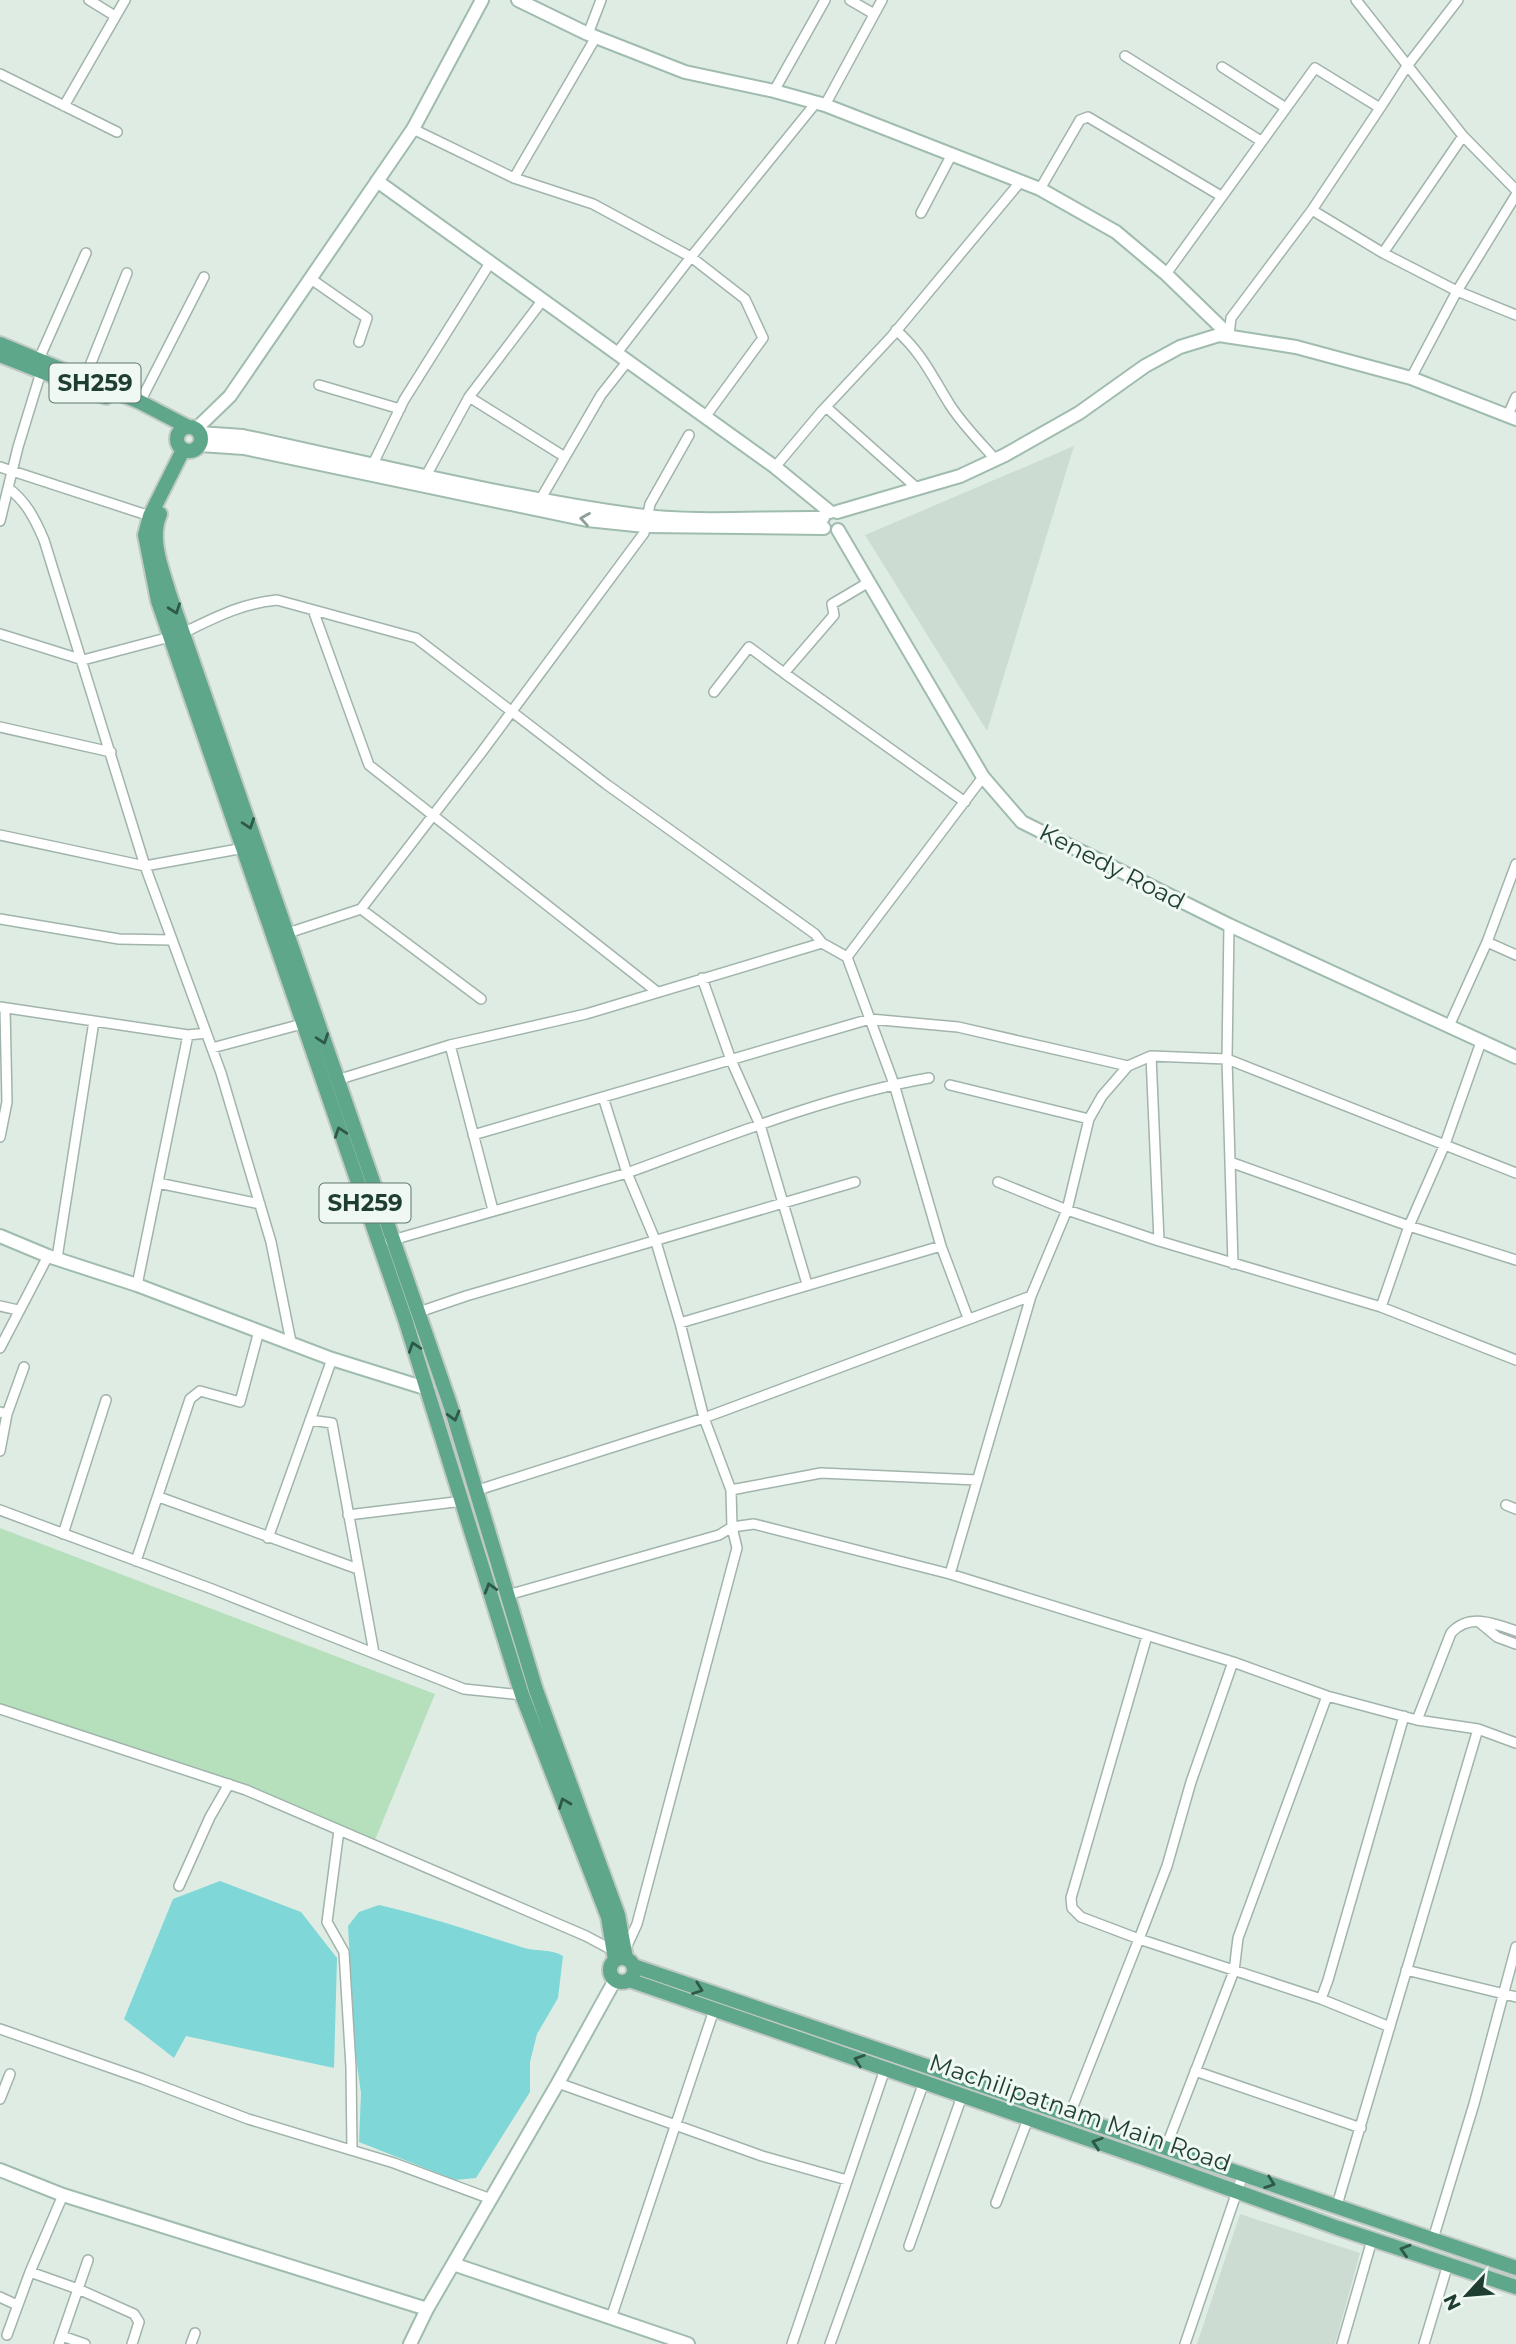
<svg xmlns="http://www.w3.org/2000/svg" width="1516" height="2344" viewBox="0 0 1516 2344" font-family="Montserrat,sans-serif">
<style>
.built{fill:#cddcd3}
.green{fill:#b5e0bb}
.water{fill:#80d7d8}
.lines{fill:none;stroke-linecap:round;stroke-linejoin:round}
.street-casing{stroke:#a1b4ab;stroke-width:12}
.secondary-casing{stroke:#9fbcae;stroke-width:16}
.primary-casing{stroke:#c0c9c5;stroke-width:18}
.street{stroke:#fff;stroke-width:9}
.secondary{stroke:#fff;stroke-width:12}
.primary{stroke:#5ea78a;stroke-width:14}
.oneway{stroke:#8e9e98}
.oneway2{stroke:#2e5847}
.labels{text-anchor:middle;stroke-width:6;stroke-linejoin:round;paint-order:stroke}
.shield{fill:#f0f8f3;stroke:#5d766b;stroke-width:2}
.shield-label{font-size:23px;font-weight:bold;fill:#1e3e31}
.street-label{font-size:24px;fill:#1e3e31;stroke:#f0f8f3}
</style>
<rect width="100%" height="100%" fill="#dfece4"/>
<path class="built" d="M 1074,446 L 987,731 L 865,535 Z
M 1240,2214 L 1360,2253 L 1335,2344 L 1197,2344 Z"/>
<path class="green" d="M 0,1528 L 435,1694 L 375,1840 L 0,1708 Z"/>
<path class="water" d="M 220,1881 L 301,1912 L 337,1958 L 334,2068 L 186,2036 L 174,2058 L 124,2019 L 173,1899 Z
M 379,1905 C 427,1916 474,1932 521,1947 C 535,1952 550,1948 563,1956 L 558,1998 L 537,2034 L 530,2062 L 530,2092 L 476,2178 L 455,2180 L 359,2142 L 361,2093 L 355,2050 L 348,1926 L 359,1912 Z"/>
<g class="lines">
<defs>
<path id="street" d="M 89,0 L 115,16
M 850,0 L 874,14
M 1356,0 L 1463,136 L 1516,190
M 588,34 L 601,0
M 1125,56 L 1261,141
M 1222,67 L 1286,108
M 0,74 L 117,132
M 774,91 L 825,0
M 825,105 L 882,0
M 64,106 L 125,0
M 1380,108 L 1407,66 L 1458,0
M 413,129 L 514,178 L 593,204 L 691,257 L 745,299 L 763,338 L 705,417
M 514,178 L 596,37
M 1040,189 L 1080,120 L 1088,117 L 1221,196
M 1516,195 L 1457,291 L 1516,315
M 1312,210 L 1383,253 L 1463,136
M 921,213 L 952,154
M 1383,253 L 1457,291 L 1411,378
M 1166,274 L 1315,68 L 1380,108 L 1312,210 L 1231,318 L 1229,335
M 311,279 L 367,318 L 359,342
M 896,330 C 922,353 932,376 950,405 C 963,425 980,442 995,459
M 616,354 L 691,257 L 815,104
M 39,359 L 86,253
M 85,378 L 127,273
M 319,385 L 400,409
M 469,397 L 565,457
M 140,402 L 204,277
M 826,407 L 918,489
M 1508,415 L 1516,397
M 373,464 L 404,400 L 490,263
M 0,467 L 150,516
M 775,467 L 822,411 L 892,336 L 1021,181
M 426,476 L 469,397 L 542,301
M 8,488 C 26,501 35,519 44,540 L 145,866 L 221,1073 L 271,1242 L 291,1342
M 540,500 L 601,395 L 627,362
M 0,521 L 18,447 L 41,372
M 313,610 L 369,765 L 656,991
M 183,633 C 214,618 242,603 277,600 L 416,638 L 606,784 L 815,934 L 822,943
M 0,634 L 83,660 L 170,637
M 784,673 L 965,802
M 714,692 L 749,647 L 784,673 L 834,615 L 832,604 L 869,582
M 0,727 L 111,752
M 0,835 L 145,866 L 244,848
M 361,909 L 481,999
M 0,919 L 119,939 L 172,940
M 288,933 L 361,909 L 481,753 L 644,533 L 650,504 L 689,435
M 1487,942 L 1516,955
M 847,957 L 983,777
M 702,978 L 731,1060 L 760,1125 L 807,1284
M 0,1007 L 188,1035 L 206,1033
M 1449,1026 L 1487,942 L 1516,864
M 450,1045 L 586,1014 L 822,943 L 847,957 L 894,1084 L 941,1246 L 968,1318
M 212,1048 L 302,1024
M 1151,1056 L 1159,1241
M 337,1080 L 450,1045 L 493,1210
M 950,1085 L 1089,1119
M 603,1097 L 627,1173 C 724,1138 829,1095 929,1078
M 473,1135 L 870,1019 L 958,1027 L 1128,1066
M 0,1137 L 7,1102 L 5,1008
M 1230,1162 L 1409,1226 L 1516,1260
M 998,1182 L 1067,1210 L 1159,1241 L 1381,1307 L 1516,1360
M 158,1183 L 260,1204
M 389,1241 L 627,1173 L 656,1242 L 680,1323 L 704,1418 L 731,1490
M 57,1258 L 94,1021
M 1233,1264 L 1227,1059 L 1516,1173
M 137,1285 L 188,1035
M 0,1306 L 18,1310
M 1381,1307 L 1409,1226 L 1445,1144 L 1481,1042
M 419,1312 L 466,1296 L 855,1182
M 680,1323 L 941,1246
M 0,1348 L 48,1256
M 0,1412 L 7,1414 L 0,1451
M 7,1414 L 24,1367
M 310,1420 L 332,1423 L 374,1653
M 475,1491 L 704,1418 L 1031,1296
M 159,1497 L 358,1569
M 1506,1505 L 1516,1509
M 0,1510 L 212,1589 L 464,1689 L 522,1695
M 348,1515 L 463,1501
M 63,1534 L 106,1400
M 268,1538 L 332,1359
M 136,1561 L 190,1399 L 200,1391 L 240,1402 L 259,1331
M 950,1574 L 1031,1296 L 1067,1210 L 1089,1119 L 1102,1096 L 1128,1066 L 1151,1056 L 1227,1059 L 1229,925
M 508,1595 L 719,1535 L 732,1527 L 731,1490 L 821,1473 L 977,1480
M 1479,1622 L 1497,1637 L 1516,1644
M 1233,1662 L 1191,1782 L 1167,1866 L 1139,1939 L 1321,1999 L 1390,2027
M 0,1709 L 246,1790 L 586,1936 L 614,1951
M 1478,1729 L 1516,1743
M 339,1830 L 327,1922 L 344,1952 L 351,2067 L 352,2150
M 179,1886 L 210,1817 L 229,1784
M 625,1950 L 637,1924 L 737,1548 L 732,1527 L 754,1524 L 950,1574 L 1233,1662 L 1327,1696 L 1417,1720 L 1451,1633 C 1469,1613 1494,1623 1516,1631
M 1406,1970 L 1516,1997
M 1321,1999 L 1328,1980 L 1404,1716
M 0,2029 L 143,2079 L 248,2119 L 394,2163 L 491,2199
M 1195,2071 L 1361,2128
M 558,2083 L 762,2156 L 847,2180
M 0,2099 L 10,2074
M 1070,2114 L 1139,1939 L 1081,1917 L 1072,1908 L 1071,1898 L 1147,1636
M 1166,2147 L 1234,1971 L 1238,1938 L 1327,1696
M 996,2203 L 1028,2119
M 1337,2205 L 1478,1729 L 1417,1720
M 1433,2239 L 1474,2104 L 1516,1947
M 909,2246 L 962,2096
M 30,2272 L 78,2289 L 134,2314 L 139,2322 L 132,2344
M 0,2297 L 17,2305
M 611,2318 L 714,2010
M 7,2335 L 30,2272 L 63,2195
M 62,2336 L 85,2344
M 59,2344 L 88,2260
M 191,2344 L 195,2333
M 792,2344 L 885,2069
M 830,2344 L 924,2082
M 1185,2344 L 1243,2174
M 1342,2344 L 1372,2240
M 1424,2344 L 1448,2264"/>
<path id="secondary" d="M 518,0 L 588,34 L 685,72 L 774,91 L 825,105 L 1040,189 L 1116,232 L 1166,274 L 1229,335
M 377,181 L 775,467 L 830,512
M 196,429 L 230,396 L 413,129 L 482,0
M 199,433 L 243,436 C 374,464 504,497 636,515 C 698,523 761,517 823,518
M 200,445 L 244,448 L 587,520 L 645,526 L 824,528
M 837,512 L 960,476 L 1005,455 L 1079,413 L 1145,366 L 1180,347 L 1219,335 L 1296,347 L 1411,378 L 1516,419
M 838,530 L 983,777 L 1022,822 L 1229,925 L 1516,1057
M 0,1236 L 48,1256 L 137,1285 L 332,1359 L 428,1389
M 0,2170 L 63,2195 L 427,2309
M 453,2264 L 688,2344
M 410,2344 L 427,2309 L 558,2083 L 615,1980"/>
<path id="primary" d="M 0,344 L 140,402 L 188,427
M 0,355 L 106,397
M177 439a12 12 0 1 1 24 0a12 12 0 1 1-24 0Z
M 183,450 L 150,516 L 145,535 L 158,601 L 405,1319 L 522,1695 L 608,1917 L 615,1960
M 160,514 C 149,539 162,569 169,593 L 451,1407 L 536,1690 L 618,1915 L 626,1958
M610 1970a12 12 0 1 1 24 0a12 12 0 1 1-24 0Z
M 634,1966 L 1516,2268
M 629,1980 L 1163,2165 L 1338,2228 L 1516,2287"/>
</defs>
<use href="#street" class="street-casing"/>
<use href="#secondary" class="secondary-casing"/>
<use href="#primary" class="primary-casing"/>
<use href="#street" class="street"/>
<use href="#secondary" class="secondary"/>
<use href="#primary" class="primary"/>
</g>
<defs><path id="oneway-chevron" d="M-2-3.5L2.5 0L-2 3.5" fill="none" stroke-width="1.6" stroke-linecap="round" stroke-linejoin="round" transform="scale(1.75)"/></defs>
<use class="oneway" href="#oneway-chevron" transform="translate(585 519) rotate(-171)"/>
<g class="oneway2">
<use href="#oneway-chevron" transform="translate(175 609) rotate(70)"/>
<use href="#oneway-chevron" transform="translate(249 824) rotate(71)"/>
<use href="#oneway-chevron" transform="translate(323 1039) rotate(71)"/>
<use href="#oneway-chevron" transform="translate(340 1132) rotate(-109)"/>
<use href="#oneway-chevron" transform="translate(414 1347) rotate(-108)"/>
<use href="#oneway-chevron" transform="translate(454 1416) rotate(74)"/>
<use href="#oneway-chevron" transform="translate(490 1588) rotate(-107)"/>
<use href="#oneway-chevron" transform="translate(564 1803) rotate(-111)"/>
<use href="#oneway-chevron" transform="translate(698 1989) rotate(20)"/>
<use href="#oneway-chevron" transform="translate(859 2060) rotate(-161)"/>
<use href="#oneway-chevron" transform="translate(1097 2143) rotate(-162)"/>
<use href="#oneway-chevron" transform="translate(1270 2183) rotate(19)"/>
<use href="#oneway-chevron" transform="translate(1405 2250) rotate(-163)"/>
</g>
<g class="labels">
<g class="shield">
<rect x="49.5" y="363.5" width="91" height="39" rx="5"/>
<rect x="319.5" y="1183.5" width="91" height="39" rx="5"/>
</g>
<g class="shield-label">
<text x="95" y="391">SH259</text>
<text x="365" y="1211">SH259</text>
</g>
<g class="street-label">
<text transform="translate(1112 867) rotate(27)" y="8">Kenedy Road</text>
<text transform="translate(1080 2113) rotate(19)" y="8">Machilipatnam Main Road</text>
</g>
</g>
<g transform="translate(1467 2295) rotate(244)" stroke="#f0f8f3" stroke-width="5" paint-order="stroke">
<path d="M0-5L12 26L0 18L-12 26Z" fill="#1e3e31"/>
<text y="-10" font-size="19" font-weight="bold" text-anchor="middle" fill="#1e3e31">N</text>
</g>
</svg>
